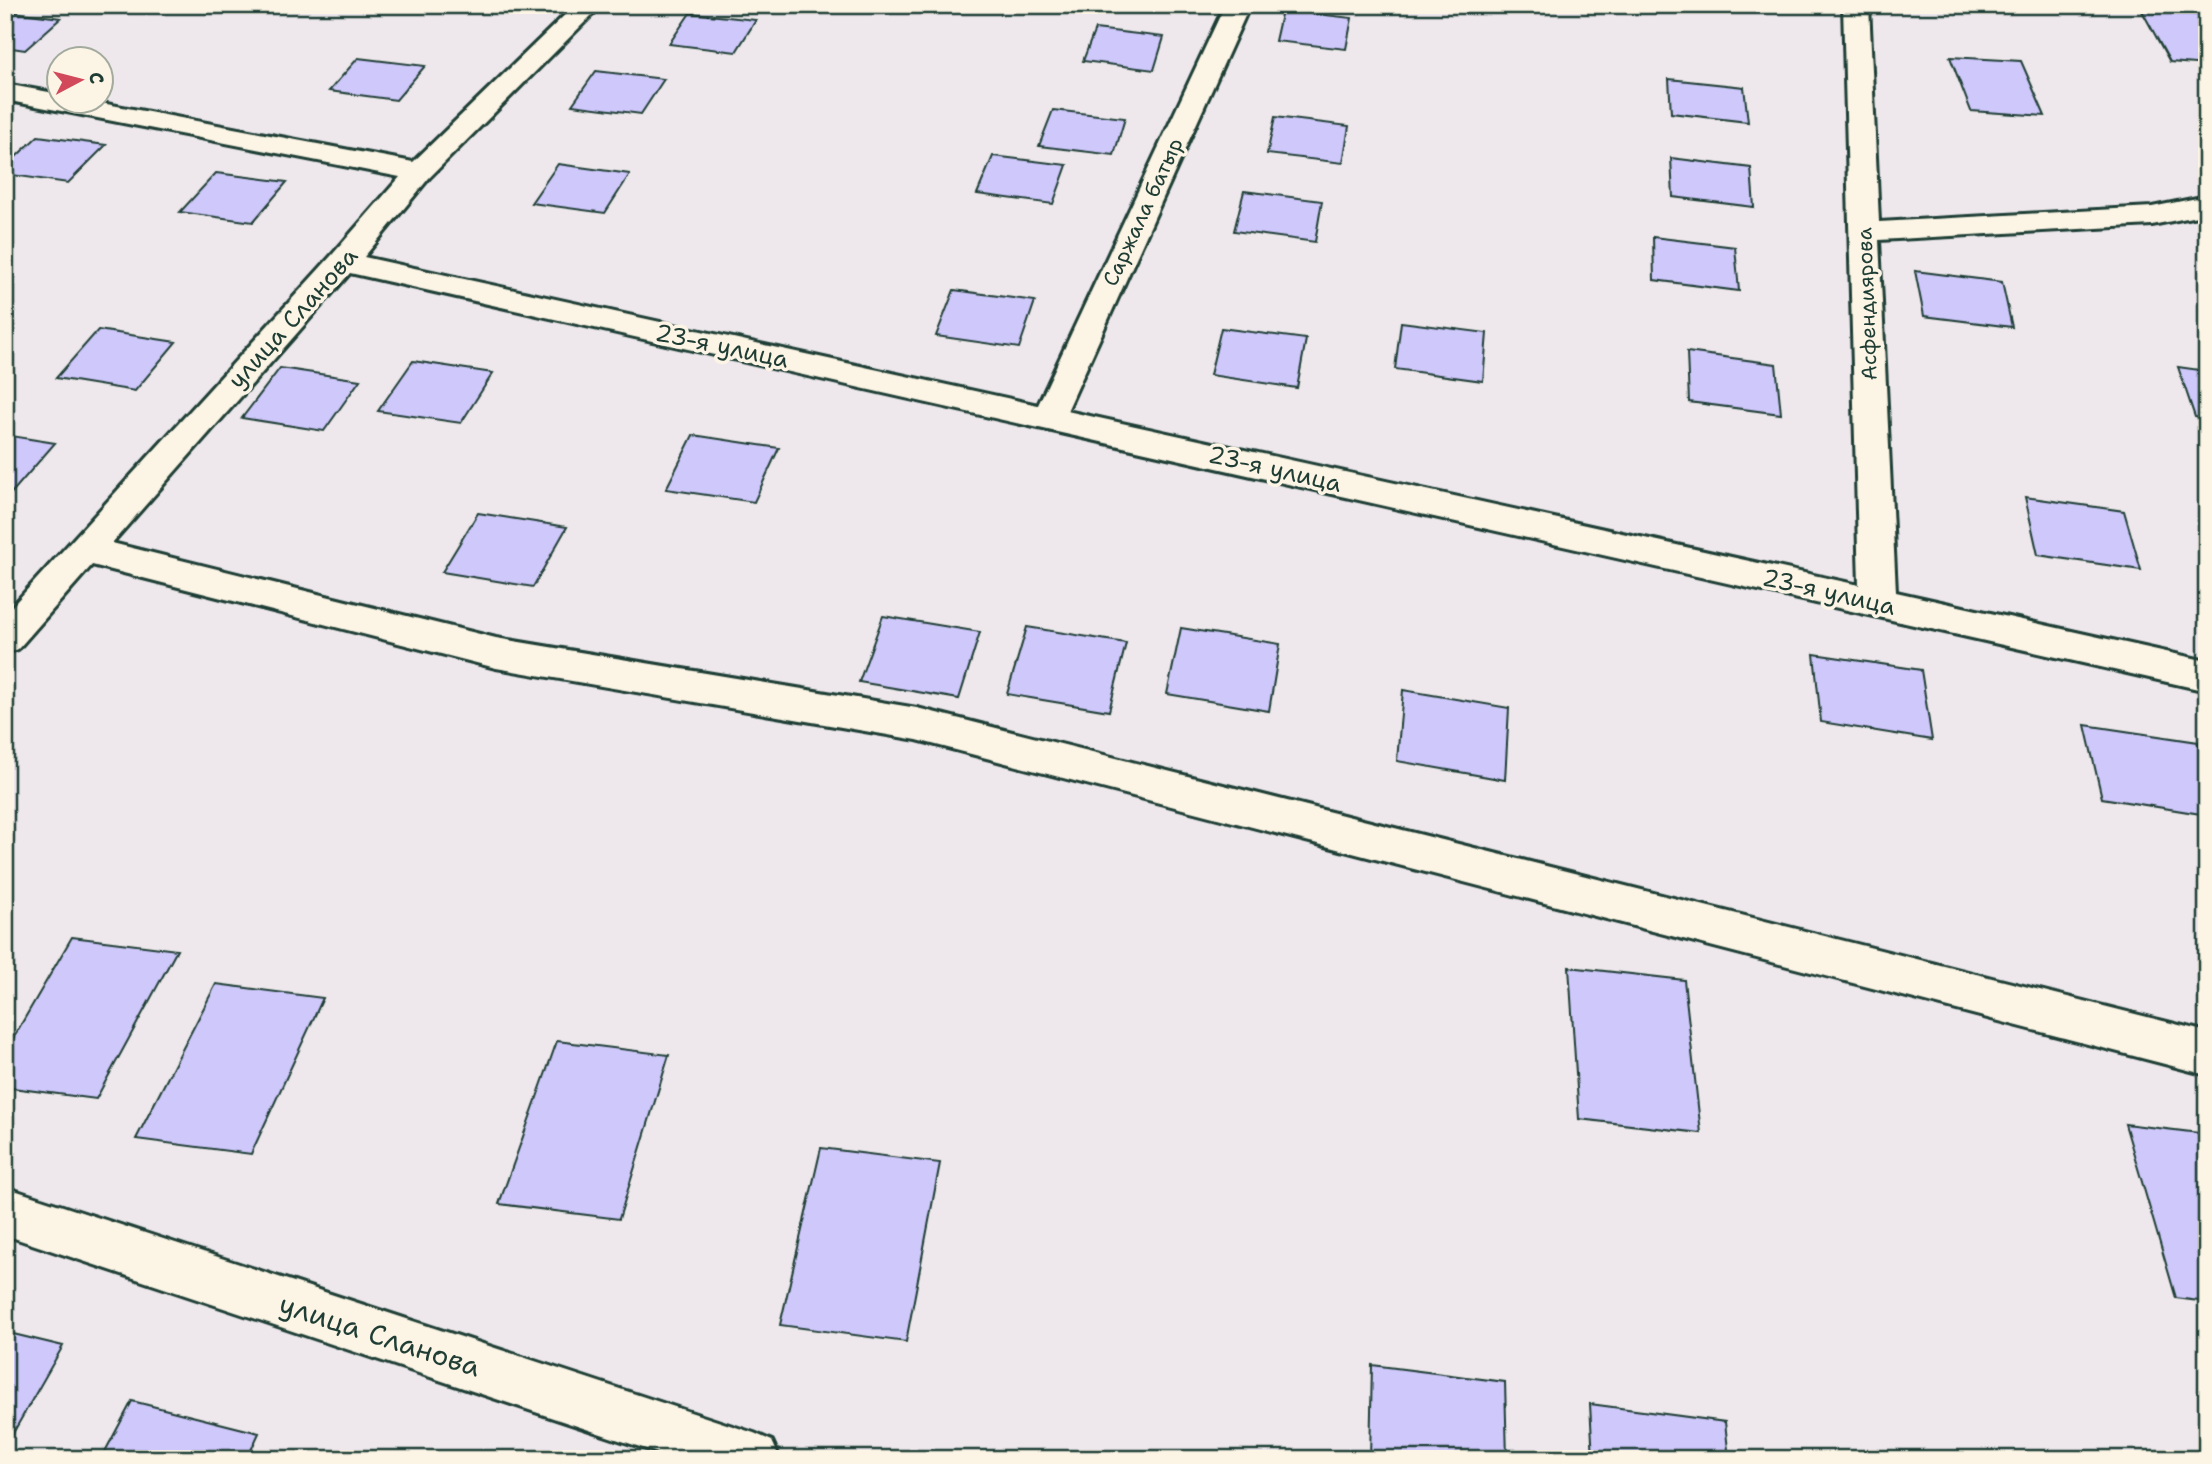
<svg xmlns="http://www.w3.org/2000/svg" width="2212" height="1464" viewBox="0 0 2212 1464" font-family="'Shantell Sans',sans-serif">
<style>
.building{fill:#cfc8fb;stroke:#1f3d34;stroke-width:2}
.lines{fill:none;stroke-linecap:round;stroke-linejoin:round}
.minor-casing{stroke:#1f3d34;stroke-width:6}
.minor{fill:#fcf5e5;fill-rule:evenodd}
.labels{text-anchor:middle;stroke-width:7;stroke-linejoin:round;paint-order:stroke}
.far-street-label{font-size:21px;fill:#1f3d34;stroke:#fcf5e5}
.street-label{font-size:24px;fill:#1f3d34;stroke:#fcf5e5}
.near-street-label{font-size:28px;fill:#1f3d34;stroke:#fcf5e5}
</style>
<rect width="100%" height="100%" fill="#eee8ec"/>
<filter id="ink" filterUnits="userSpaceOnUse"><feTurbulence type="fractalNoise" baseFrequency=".0143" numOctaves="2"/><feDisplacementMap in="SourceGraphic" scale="14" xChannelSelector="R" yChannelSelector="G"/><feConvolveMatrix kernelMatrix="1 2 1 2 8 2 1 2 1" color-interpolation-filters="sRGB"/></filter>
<g filter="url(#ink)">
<path class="building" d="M 1282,10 L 1352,18 L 1346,49 L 1275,41 Z
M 5,11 L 61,18 L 25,50 L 5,47 Z
M 2142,11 L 2207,15 L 2207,65 L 2170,62 Z
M 690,13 L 756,20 L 736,52 L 669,44 Z
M 1095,29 L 1164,37 L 1154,70 L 1083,61 Z
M 1950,57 L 2021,61 L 2045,116 L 1971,111 Z
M 358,58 L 425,66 L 396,100 L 329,91 Z
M 596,71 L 664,79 L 641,114 L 572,105 Z
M 1669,79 L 1744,87 L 1748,122 L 1671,113 Z
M 1053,110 L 1125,118 L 1114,155 L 1039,146 Z
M 1275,117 L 1349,126 L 1343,163 L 1267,154 Z
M 38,136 L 106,145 L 68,183 L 5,174 L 5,167 Z
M 993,156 L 1067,165 L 1053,204 L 977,194 Z
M 1671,158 L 1751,168 L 1754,207 L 1673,197 Z
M 558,164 L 630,174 L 605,213 L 531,203 Z
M 216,173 L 287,182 L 253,222 L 180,212 Z
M 1244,191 L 1322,201 L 1315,242 L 1234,231 Z
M 1653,237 L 1735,247 L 1739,291 L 1654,280 Z
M 1915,271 L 2002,282 L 2012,327 L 1924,316 Z
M 954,290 L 1035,301 L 1019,348 L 936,336 Z
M 1401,322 L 1487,333 L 1483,381 L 1395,369 Z
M 1221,328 L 1306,339 L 1297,388 L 1210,375 Z
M 98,330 L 176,342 L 135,391 L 56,378 Z
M 1687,352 L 1776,364 L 1781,414 L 1689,402 Z
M 413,361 L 493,373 L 461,423 L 378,411 Z
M 2178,367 L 2207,371 L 2207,419 L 2195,417 Z
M 280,368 L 360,380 L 324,431 L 242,418 Z
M 5,435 L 55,443 L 8,497 L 5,497 Z
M 693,435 L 779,448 L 754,502 L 666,489 Z
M 2025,497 L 2124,511 L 2141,570 L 2038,555 Z
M 478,513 L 567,527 L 533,587 L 442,572 Z
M 883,616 L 980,632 L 959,699 L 859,682 Z
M 1027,627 L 1126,643 L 1109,711 L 1007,694 Z
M 1181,628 L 1280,644 L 1269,711 L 1167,694 Z
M 1814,654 L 1921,670 L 1932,740 L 1821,722 Z
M 1403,690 L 1509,708 L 1505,780 L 1397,761 Z
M 2085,725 L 2198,742 L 2207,774 L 2207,815 L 2102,798 Z
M 72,937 L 177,950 L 96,1099 L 5,1087 L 5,1052 Z
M 1569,967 L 1684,980 L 1701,1133 L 1579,1119 Z
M 216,984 L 323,998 L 251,1154 L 136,1139 Z
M 557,1041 L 669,1055 L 619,1219 L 499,1204 Z
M 2125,1124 L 2207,1134 L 2207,1302 L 2176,1298 Z
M 821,1148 L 940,1163 L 906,1342 L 780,1325 Z
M 5,1332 L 63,1346 L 5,1447 Z
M 1372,1365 L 1505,1382 L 1507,1459 L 1370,1459 Z
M 132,1401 L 259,1433 L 247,1459 L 101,1459 Z
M 1590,1404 L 1725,1422 L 1729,1459 L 1593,1459 Z"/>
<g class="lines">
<defs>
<path id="minor" d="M 575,5 L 602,5 L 429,178 L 364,257 L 1038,405 L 1225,5 L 1250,5 L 1067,411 L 1859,585 L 1843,5 L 1869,5 L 1879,222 L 2152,207 L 2207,196 L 2207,214 L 2152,225 L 1879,240 L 1896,592 L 2207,661 L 2207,691 L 350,273 L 112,543 L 496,638 L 917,708 L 2207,1032 L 2207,1075 L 917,740 L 496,668 L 92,565 L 18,649 L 5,654 L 5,614 L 332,255 L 400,177 L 5,100 L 5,84 L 60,94 L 60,102 L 96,102 L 413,162 Z
M 5,1187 L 754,1433 L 772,1441 L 780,1459 L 676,1459 L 5,1235 Z"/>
</defs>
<use href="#minor" class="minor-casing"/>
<use href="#minor" class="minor"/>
</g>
</g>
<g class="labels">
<g class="far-street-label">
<text transform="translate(1143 212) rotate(-65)" y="7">Саржала батыр</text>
<text transform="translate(1867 304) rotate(-92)" y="7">Асфендиярова</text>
</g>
<g class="street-label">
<text transform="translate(293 318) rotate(-48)" y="8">улица Сланова</text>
<text transform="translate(722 346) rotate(12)" y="8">23-я улица</text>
<text transform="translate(1275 469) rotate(13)" y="8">23-я улица</text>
<text transform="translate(1829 592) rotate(13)" y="8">23-я улица</text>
</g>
<g class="near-street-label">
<text transform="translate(380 1335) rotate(18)" y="10">улица Сланова</text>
</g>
</g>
<rect width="2212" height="1464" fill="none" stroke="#fcf5e5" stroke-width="28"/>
<rect x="14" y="14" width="2184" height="1436" fill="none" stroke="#1f3d34" stroke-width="2.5" filter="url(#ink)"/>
<g transform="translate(80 80) rotate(83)"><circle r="33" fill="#fcf5e5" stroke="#a4ab9e" stroke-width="2"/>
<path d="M0-5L12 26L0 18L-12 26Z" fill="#d1495b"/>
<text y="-10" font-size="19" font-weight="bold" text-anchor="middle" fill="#1f3d34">С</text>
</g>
</svg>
